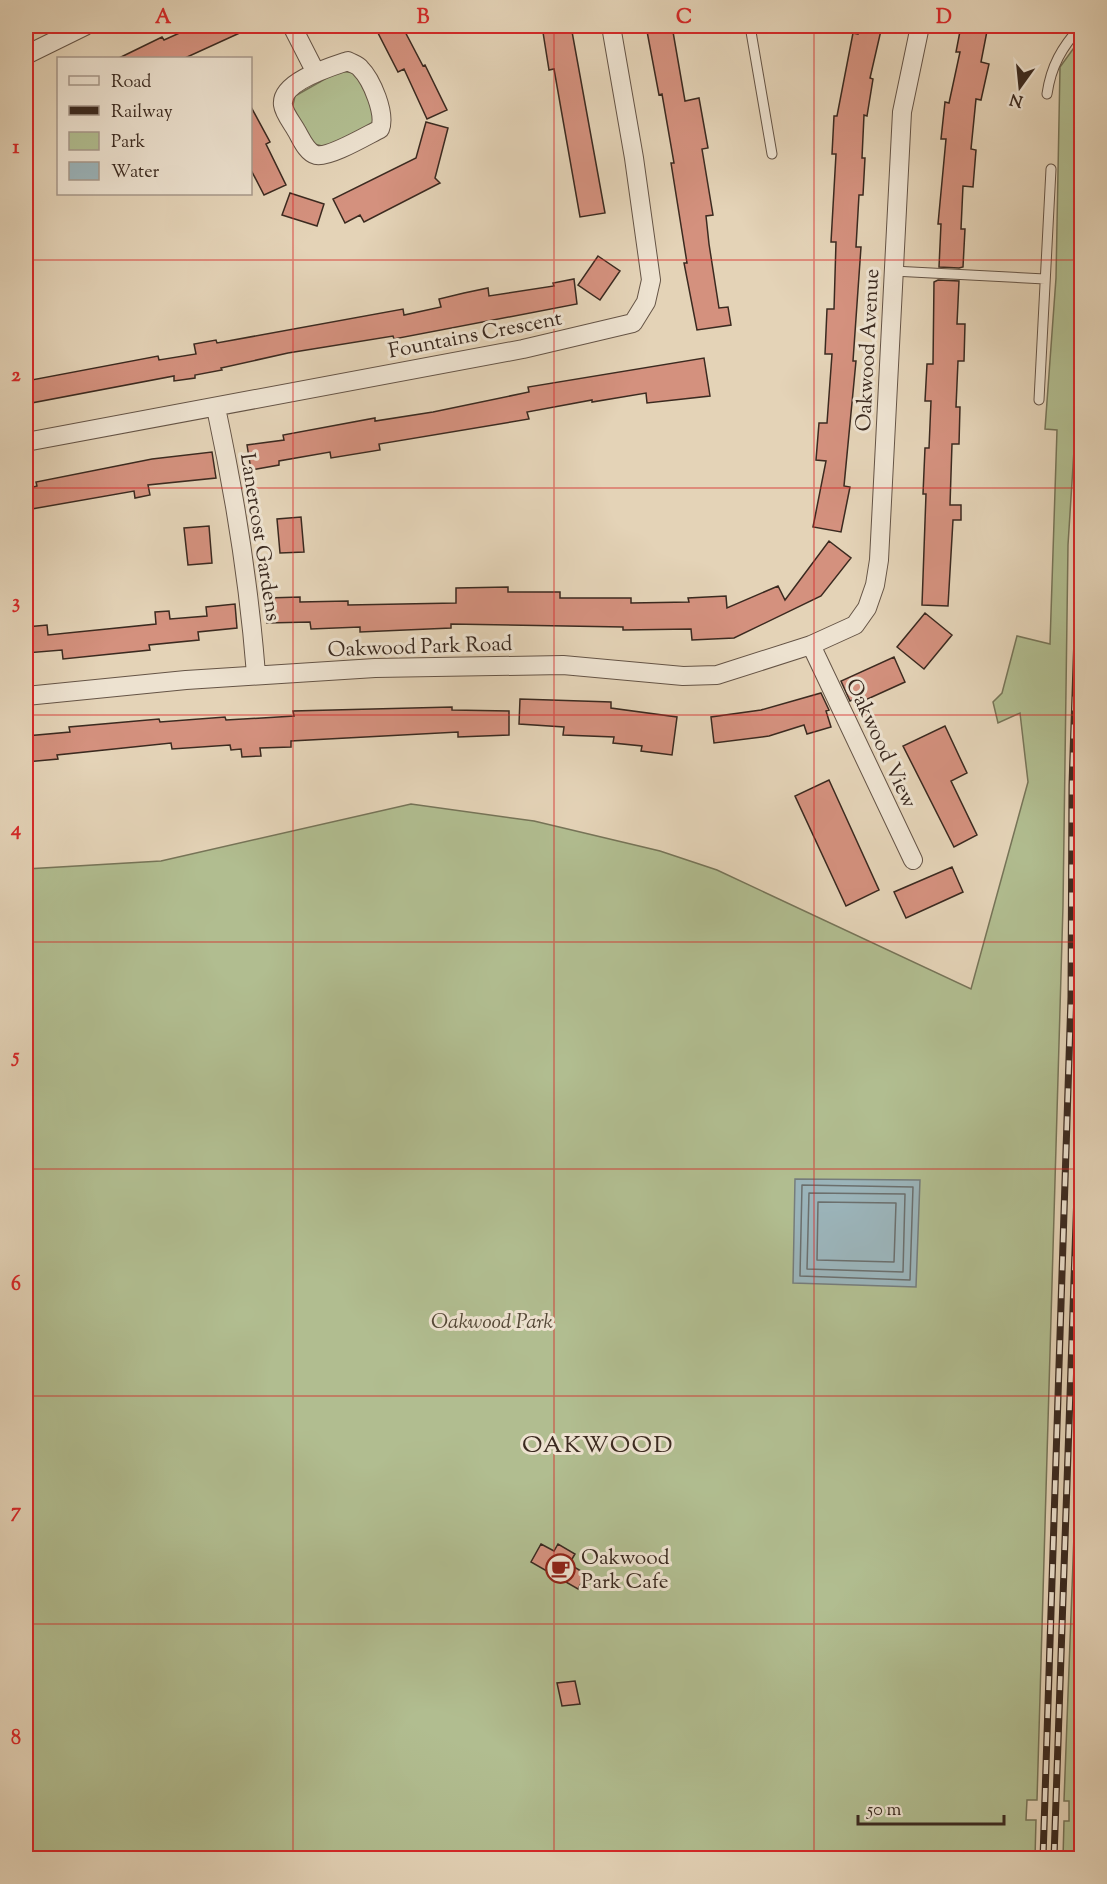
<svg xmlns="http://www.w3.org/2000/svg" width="1107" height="1884" viewBox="0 0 1107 1884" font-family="'Sorts Mill Goudy',serif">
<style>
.green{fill:#b1bd90;stroke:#767458;stroke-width:1.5}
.water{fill:#9bb4ba;stroke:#757d7c;stroke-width:1.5}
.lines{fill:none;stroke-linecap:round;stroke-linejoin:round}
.shore{stroke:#6b6f6d;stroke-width:1.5}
.building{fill:#d4917e;stroke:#3b2a20;stroke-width:1.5}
.lane-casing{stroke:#655446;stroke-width:11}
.street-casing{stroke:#655446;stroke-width:20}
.lane{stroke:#ede2d0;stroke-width:9}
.street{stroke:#ede2d0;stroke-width:18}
.rail-casing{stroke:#3b2a20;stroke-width:7}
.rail{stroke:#ede2d0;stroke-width:4.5;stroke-dasharray:14;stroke-linecap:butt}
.grid{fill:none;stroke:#d62828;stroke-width:1.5;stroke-opacity:0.55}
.labels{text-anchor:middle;stroke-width:6;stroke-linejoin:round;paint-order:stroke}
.street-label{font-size:21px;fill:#3b2a20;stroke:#ede2d0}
.park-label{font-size:21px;font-style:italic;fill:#534736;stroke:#ede2d0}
.poi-label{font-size:21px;fill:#3b2a20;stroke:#ede2d0;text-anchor:start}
.quarter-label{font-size:24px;letter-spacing:1.5px;fill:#3b2a20;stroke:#ede2d0}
.neatline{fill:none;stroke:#d62828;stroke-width:2}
.grid-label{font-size:20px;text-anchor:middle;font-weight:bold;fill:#d62828}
</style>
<rect width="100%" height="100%" fill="#e4d3b7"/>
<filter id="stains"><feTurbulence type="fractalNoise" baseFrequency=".00333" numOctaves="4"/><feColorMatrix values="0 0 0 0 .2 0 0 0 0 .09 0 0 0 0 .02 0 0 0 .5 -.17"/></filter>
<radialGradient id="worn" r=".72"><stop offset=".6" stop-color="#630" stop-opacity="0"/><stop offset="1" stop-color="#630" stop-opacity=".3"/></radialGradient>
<path class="green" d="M 1081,38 L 1082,324 L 1068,545 L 1063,906 L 1037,1800 L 1027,1800 L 1026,1820 L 1036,1820 L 1035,1858 L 26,1858 L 26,869 L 161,861 L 411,804 L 534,821 L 660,851 L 717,870 L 971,989 L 1028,782 L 1020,713 L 998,723 L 993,702 L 1002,693 L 1017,636 L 1050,644 L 1057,430 L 1045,429 L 1056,278 L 1060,67 Z
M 339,71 L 355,73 L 376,111 L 372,126 L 329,148 L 311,143 L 292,109 L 295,96 Z
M 1081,1349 L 1082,1858 L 1063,1858 L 1064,1821 L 1069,1821 L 1069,1801 L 1064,1801 Z"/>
<path class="water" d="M 795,1179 L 920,1180 L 916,1287 L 793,1283 Z"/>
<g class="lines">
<path class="shore" d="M 802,1185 L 913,1187 L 910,1280 L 800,1276 Z
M 809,1193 L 905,1194 L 903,1272 L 807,1269 Z
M 818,1202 L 896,1203 L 894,1262 L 817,1260 Z"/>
</g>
<path class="building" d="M 195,26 L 255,26 L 185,58 L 119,58 L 162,37 L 164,40 Z
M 387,26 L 402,26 L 423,66 L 425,65 L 447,110 L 427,119 L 404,69 L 398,72 L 377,31 Z
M 542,26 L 571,26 L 605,213 L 580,217 L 554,69 L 549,70 Z
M 646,26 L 672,26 L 685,101 L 699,98 L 708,148 L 702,149 L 713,215 L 706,216 L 709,244 L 719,308 L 728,307 L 731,325 L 697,330 L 684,263 L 687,263 L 671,163 L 674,163 L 662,94 L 659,95 Z
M 860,26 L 882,26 L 870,78 L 873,79 L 867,116 L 864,115 L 862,158 L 865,158 L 863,195 L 859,195 L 856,247 L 861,247 L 853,361 L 856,361 L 844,486 L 850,487 L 841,532 L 813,527 L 826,461 L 816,460 L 819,423 L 827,423 L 832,354 L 825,354 L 827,309 L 834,309 L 836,242 L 831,242 L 836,154 L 832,154 L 834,116 L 837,116 L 853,33 L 858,34 Z
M 961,26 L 988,26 L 981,62 L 989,64 L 981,100 L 976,99 L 971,149 L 976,150 L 973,187 L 963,186 L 961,229 L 965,229 L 963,267 L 959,268 L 939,267 L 941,224 L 938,224 L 946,139 L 941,139 L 945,102 L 949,103 L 960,52 L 956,52 Z
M 250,105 L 270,142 L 266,144 L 286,185 L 264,195 L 250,168 Z
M 426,122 L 448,128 L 435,178 L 440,183 L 364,222 L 360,215 L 345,223 L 333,199 L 416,158 Z
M 290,193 L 324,204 L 317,226 L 282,215 Z
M 598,256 L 620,271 L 600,300 L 578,285 Z
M 574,279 L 577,304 L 394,339 L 393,336 L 288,353 L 221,368 L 222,370 L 195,375 L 195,378 L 174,381 L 174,376 L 26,404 L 26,381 L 158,356 L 159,360 L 196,354 L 194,344 L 216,340 L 217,343 L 403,309 L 404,315 L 441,307 L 439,299 L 464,293 L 488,288 L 489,296 L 554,286 L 553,283 Z
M 938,280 L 959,281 L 957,324 L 965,324 L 964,361 L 958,361 L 956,407 L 960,407 L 959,444 L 952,444 L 950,505 L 961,505 L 961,520 L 953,520 L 948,606 L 922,605 L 926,494 L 923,494 L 925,448 L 929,448 L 931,401 L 925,401 L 927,364 L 933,364 L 934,282 Z
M 704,358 L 710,396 L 647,403 L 646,393 L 592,402 L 592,400 L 527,412 L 529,419 L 379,444 L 380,450 L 331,458 L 330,452 L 279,461 L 279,465 L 251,470 L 247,445 L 284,440 L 283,435 L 375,418 L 375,421 L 433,412 L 529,392 L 528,387 Z
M 212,452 L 216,478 L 148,485 L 150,495 L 135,498 L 134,491 L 26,510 L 26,489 L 37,486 L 36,482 L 152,459 Z
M 301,517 L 304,552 L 280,553 L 277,519 Z
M 209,526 L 212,563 L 188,565 L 184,528 Z
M 829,541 L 851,558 L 821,596 L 734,638 L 692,640 L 691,629 L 623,630 L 623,627 L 451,624 L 451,628 L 360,632 L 360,627 L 311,629 L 310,622 L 267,623 L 267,598 L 300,597 L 300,602 L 348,601 L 348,605 L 456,603 L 456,588 L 508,587 L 508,592 L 560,592 L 560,598 L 631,598 L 631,603 L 689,602 L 688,598 L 726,596 L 727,608 L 778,586 L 785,600 Z
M 235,604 L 237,628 L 198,632 L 199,640 L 149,645 L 150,650 L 63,659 L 62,650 L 26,653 L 26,627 L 47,625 L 48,635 L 156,624 L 155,612 L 169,611 L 170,619 L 207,616 L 206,607 Z
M 925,613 L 952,635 L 924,669 L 897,647 Z
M 894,657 L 905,682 L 861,702 L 859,697 L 850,701 L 841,681 Z
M 821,693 L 829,710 L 826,711 L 831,727 L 807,734 L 804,725 L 769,736 L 714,743 L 711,717 L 761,710 Z
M 520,699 L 611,702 L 611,708 L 677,717 L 672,755 L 641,751 L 642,746 L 613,743 L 614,737 L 563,735 L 564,727 L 519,724 Z
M 452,707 L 452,710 L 509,711 L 509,735 L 458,737 L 458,732 L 291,741 L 291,747 L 260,748 L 261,756 L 242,757 L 241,749 L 231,750 L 230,745 L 172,749 L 171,743 L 57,755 L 58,759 L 26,762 L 26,736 L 70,732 L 69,727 L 159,719 L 160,722 L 225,717 L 226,720 L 262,718 L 294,716 L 293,711 Z
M 945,726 L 967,773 L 951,781 L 977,835 L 954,847 L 903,746 Z
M 829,780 L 879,890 L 846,906 L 795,796 Z
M 952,867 L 963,892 L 906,918 L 894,892 Z
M 541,1544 L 554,1551 L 558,1544 L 575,1554 L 569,1564 L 586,1574 L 578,1589 L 531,1562 Z
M 575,1681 L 580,1704 L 562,1706 L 557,1683 Z"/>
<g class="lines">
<defs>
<path id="lane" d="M 750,26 L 772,154
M 1047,94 C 1051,66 1062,47 1081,26
M 893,271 L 1045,279
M 1039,400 L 1051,169"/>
<path id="street" d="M 292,26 L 316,73
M 26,55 L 85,26
M 348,61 C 351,63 358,65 360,68 C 372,80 386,114 380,129 C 366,136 329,158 316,155 C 306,152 301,138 296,130 C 292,123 284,113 283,105 C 280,82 330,67 348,61 Z
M 216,408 C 235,496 249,584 256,674
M 26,442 L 523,349 L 633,323 L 646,302 L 651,280 L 634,158 L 611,26
M 811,645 L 913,860
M 26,696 L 186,680 L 375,668 L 563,665 L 683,676 L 717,675 L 811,645 L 855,625 L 867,608 L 875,585 L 879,560 L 902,112 L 920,26"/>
</defs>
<use href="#lane" class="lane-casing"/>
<use href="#street" class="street-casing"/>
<use href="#lane" class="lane"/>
<use href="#street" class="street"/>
<defs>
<path id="rail" d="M 1043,1858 L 1071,997 L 1072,785 L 1082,483
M 1054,1858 L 1082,1049"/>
</defs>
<use href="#rail" class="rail-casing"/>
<use href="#rail" class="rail"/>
</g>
<path class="grid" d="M 293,26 L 293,1858M 554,26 L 554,1858M 814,26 L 814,1858M 26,260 L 1082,260M 26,488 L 1082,488M 26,715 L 1082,715M 26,942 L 1082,942M 26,1169 L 1082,1169M 26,1396 L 1082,1396M 26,1624 L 1082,1624"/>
<defs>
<symbol id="cafe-ring" viewBox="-11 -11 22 22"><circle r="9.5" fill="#ede2d0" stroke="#8f2418" stroke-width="1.5"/><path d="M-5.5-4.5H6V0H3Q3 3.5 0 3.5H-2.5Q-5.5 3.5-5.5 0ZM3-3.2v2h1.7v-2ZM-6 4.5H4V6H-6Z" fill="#8f2418"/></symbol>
</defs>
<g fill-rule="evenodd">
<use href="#cafe-ring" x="544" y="1552" width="33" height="33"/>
</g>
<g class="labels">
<g class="street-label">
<text transform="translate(475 334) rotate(-11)" y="7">Fountains Crescent</text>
<text transform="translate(867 350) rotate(-87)" y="7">Oakwood Avenue</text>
<text transform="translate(261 537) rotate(81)" y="7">Lanercost Gardens</text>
<text transform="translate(420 646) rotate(-2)" y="7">Oakwood Park Road</text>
<text transform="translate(882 743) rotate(65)" y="7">Oakwood View</text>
</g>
<g class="park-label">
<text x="492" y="1328">Oakwood Park</text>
</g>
<g class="poi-label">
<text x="581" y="1564">Oakwood<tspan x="581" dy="24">Park Cafe</tspan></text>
</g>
<g class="quarter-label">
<text x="598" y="1452">OAKWOOD</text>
</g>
</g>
<rect width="1107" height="1884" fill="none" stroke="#e4d3b7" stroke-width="66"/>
<rect x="57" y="57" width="195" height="138" fill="#ede2d0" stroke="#a6988a" stroke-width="1.5"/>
<rect x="69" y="76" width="30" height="9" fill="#ede2d0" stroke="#a6988a" stroke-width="1.5"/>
<text x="111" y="87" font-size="18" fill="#3b2a20">Road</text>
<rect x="69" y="106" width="30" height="9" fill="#3b2a20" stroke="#a6988a" stroke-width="1.5"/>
<text x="111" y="117" font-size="18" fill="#3b2a20">Railway</text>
<rect x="69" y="132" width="30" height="18" fill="#b1bd90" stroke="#a6988a" stroke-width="1.5"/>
<text x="111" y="147" font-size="18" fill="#3b2a20">Park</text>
<rect x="69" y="162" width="30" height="18" fill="#9bb4ba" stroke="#a6988a" stroke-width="1.5"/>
<text x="111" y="177" font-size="18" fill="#3b2a20">Water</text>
<g transform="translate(1020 87) rotate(195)" stroke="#ede2d0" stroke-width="4.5" paint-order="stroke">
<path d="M0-4.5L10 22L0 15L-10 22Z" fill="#3b2a20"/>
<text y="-9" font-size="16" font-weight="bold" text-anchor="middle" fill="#3b2a20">N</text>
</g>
<path d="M858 1815v9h146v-9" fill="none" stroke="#3b2a20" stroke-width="3"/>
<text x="867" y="1815" font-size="18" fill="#3b2a20" stroke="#ede2d0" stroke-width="4.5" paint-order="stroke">50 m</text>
<rect x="33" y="33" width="1041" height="1818" class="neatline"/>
<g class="grid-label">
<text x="163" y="23">A</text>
<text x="423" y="23">B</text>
<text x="684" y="23">C</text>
<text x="944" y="23">D</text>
<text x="16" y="153">1</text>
<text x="16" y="381">2</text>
<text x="16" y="608">3</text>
<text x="16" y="835">4</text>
<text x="16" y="1062">5</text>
<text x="16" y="1290">6</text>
<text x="16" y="1517">7</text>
<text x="16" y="1744">8</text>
</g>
<rect width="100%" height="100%" filter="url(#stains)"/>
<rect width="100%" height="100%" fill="url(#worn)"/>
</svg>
